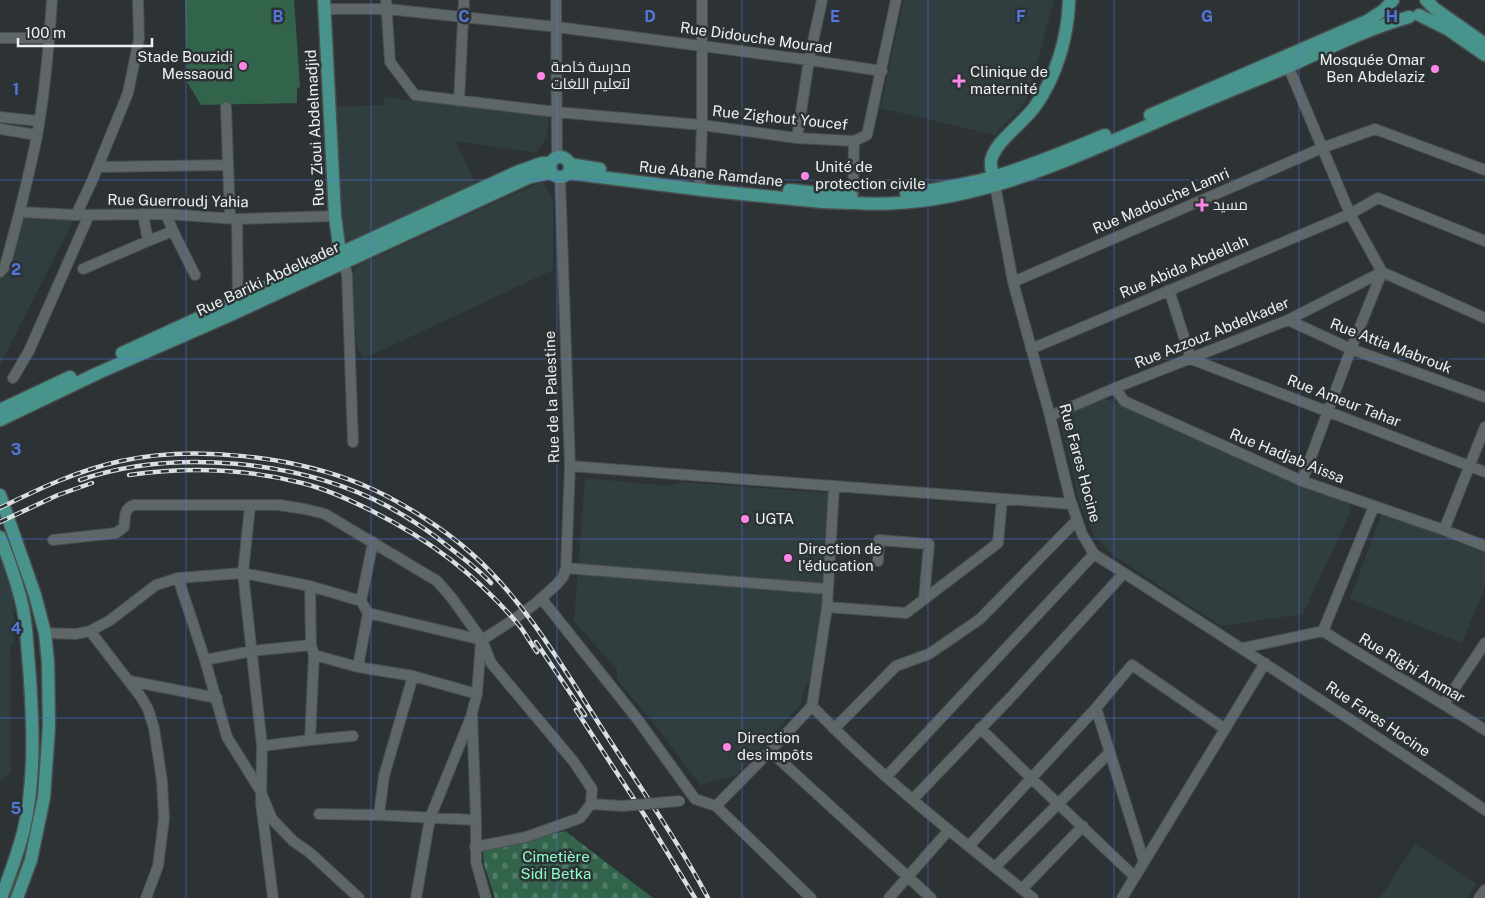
<svg xmlns="http://www.w3.org/2000/svg" width="1485" height="898" viewBox="0 0 1485 898" font-family="'Public Sans',Cairo,sans-serif">
<style>
.built{fill:#303e40}
.cemetery{fill:url(#cemetery-stones)}
.pitch{fill:#32644c}
.lines{fill:none;stroke-linecap:round;stroke-linejoin:round}
.minor-casing{stroke:#494e4f;stroke-width:12}
.major-casing{stroke:#494e4f;stroke-width:15}
.minor{stroke:#5f6667;stroke-width:10}
.major{stroke:#48948d;stroke-width:12}
.rail-casing{stroke:#dadede;stroke-width:4.5}
.rail{stroke:#2d3335;stroke-width:2.5;stroke-dasharray:8;stroke-linecap:butt}
.minor-bridge-casing{stroke:#494e4f;stroke-width:12;stroke-linecap:butt}
.minor-bridge{stroke:#5f6667;stroke-width:10}
.grid{fill:none;stroke:#5177de;stroke-width:1;stroke-opacity:0.55}
.poi-dot{fill:#fb86e5;stroke:#2d3335;stroke-width:2}
.labels{text-anchor:middle;stroke-width:5;stroke-linejoin:round;paint-order:stroke}
.street-label{font-size:15px;fill:#edf1f1;stroke:#2d3335}
.poi-label{font-size:15px;fill:#edf1f1;stroke:#2d3335;text-anchor:start}
.park-label{font-size:15px;fill:#8dfec7;stroke:#2d3335}
.grid-label{font-size:16px;text-anchor:middle;font-weight:bold;fill:#5177de;stroke:#2d3335;stroke-width:5;stroke-linejoin:round;paint-order:stroke}
</style>
<defs>
<pattern id="cemetery-stones" width="16" height="16" patternUnits="userSpaceOnUse" patternTransform="scale(1.25)"><rect width="16" height="16" fill="#32644c"/><path d="M2 7V4a2 2 0 0 1 4 0v3zM10 15v-3a2 2 0 0 1 4 0v3z" fill="#507b66"/></pattern>
</defs>
<rect width="100%" height="100%" fill="#2d3335"/>
<path class="built" d="M 904,0 L 1054,0 L 1038,59 L 1025,102 L 995,135 L 880,108 Z
M 384,96 L 404,100 L 549,113 L 547,137 L 536,153 L 456,141 L 476,185 L 353,239 L 344,239 L 336,107 L 383,105 Z
M 543,181 L 553,201 L 553,270 L 363,359 L 356,344 L 353,274 L 355,269 L 361,264 Z
M 20,212 L 76,215 L 0,365 L 0,272 Z
M 1098,396 L 1347,498 L 1351,511 L 1303,614 L 1221,626 L 1113,555 L 1094,535 L 1081,507 L 1058,413 Z
M 585,478 L 669,486 L 680,482 L 828,493 L 822,581 L 817,675 L 805,685 L 800,705 L 736,775 L 700,785 L 660,731 L 617,679 L 617,669 L 574,621 Z
M 1382,513 L 1485,552 L 1485,587 L 1462,643 L 1350,599 Z
M 0,560 L 13,598 L 14,644 L 10,646 L 11,772 L 0,782 Z
M 1415,844 L 1477,884 L 1466,898 L 1380,898 Z"/>
<path class="cemetery" d="M 565,831 L 653,898 L 495,898 L 484,864 L 483,849 Z"/>
<path class="pitch" d="M 185,0 L 294,0 L 300,87 L 297,88 L 297,103 L 201,105 L 187,82 Z"/>
<g class="lines">
<defs>
<path id="minor" d="M 386,0 L 390,62 L 415,95 L 556,112 L 702,125 L 797,138 L 854,141
M 556,0 L 557,158
M 325,9 L 387,9 L 557,27 L 809,60 L 882,71
M 0,38 L 49,38
M 1288,66 L 1350,214 L 1382,272
M 459,101 L 464,0
M 226,107 L 230,218
M 0,117 L 39,121
M 0,129 L 37,135
M 797,138 L 809,60 L 822,0
M 98,167 L 228,165
M 700,183 L 702,125 L 702,0
M 995,185 L 1013,282 L 1050,416 L 1070,499 L 1082,534 L 1094,554 C 1226,638 1357,722 1485,810
M 853,195 L 854,141 L 867,135 L 896,0
M 20,212 L 76,215 L 166,214 L 237,219 L 335,216
M 76,215 L 92,181 L 128,93 L 139,39 L 138,0
M 237,219 L 238,300
M 173,231 L 195,275
M 148,241 L 173,231 L 166,214
M 344,262 L 347,275 L 353,442
M 83,269 L 148,241 L 143,214
M 0,272 L 5,266 C 17,223 28,180 37,136 C 45,92 49,45 52,0
M 1382,272 L 1485,318
M 1013,282 L 1322,148 L 1375,129 L 1485,170
M 1169,290 L 1191,359 L 1485,472
M 1288,320 L 1351,349 L 1485,397
M 1031,349 L 1350,214 L 1378,198 L 1485,241
M 13,378 L 29,351 L 89,215
M 1115,388 L 1124,401 L 1302,481 L 1444,530 L 1485,546
M 1050,416 L 1115,388 L 1288,320 L 1382,272
M 570,466 L 1071,504
M 1302,481 L 1351,349 L 1382,272
M 834,486 L 827,607 L 812,706 C 879,776 957,837 1033,898
M 250,506 L 243,573 L 262,746 L 261,803 L 273,898
M 1444,530 L 1485,427
M 53,540 L 116,533 L 124,527 C 125,517 124,508 134,505 L 279,505 L 305,509 L 325,514 L 437,581 L 451,597 L 482,640 L 491,663 L 574,762 L 592,789 L 591,804 L 580,818 L 526,837 L 475,847
M 878,561 L 879,540 L 929,544 L 924,599
M 566,568 L 827,589
M 541,598 L 638,720 L 695,799 L 716,806 L 770,751 L 812,706
M 361,601 L 373,542
M 827,607 L 906,613 L 998,543 L 1002,499
M 90,631 L 141,697 L 148,709 L 154,728 L 162,781 L 164,819 L 158,866 L 146,898
M 1323,631 C 1376,665 1432,696 1485,730
M 45,633 L 76,634 L 90,631 L 109,621 L 156,585 L 178,578
M 481,641 L 477,694 L 472,713 L 476,820 L 476,862 L 486,898
M 311,645 L 252,651 L 205,660 L 178,578 L 243,573 L 310,586 L 361,601 L 368,613 L 482,640 L 513,620 L 536,603 L 556,585 L 563,577 L 566,568 L 570,466 L 560,178
M 1243,648 L 1323,631 L 1374,506
M 314,655 L 358,667 L 413,676 L 477,694
M 205,660 L 227,737 L 260,790 L 272,819 L 293,841 L 309,852 L 359,898
M 358,667 L 368,613
M 130,681 L 217,698
M 1444,704 L 1485,643
M 980,728 L 1031,778 L 1134,876
M 834,729 L 896,666 L 929,654 L 980,619 L 1077,520
M 310,740 L 353,736
M 262,746 L 310,740 L 314,655 L 311,645 L 310,586
M 770,751 L 931,898
M 886,777 L 1094,554
M 913,799 L 1011,697 L 1124,573
M 591,804 L 622,806
M 716,806 L 811,898
M 319,814 L 379,815 L 476,820
M 379,815 L 384,776 L 413,676
M 969,846 L 1096,708
M 1144,862 L 1225,729
M 995,867 L 1110,752
M 1022,889 L 1083,826
M 416,898 L 430,818 L 471,717
M 889,898 L 949,830
M 1122,898 L 1144,862 L 1096,708 L 1132,665 L 1225,729 L 1265,663
M 1479,898 L 1485,890"/>
<path id="major" d="M 324,0 L 335,216 L 340,253 L 343,259
M 1426,0 L 1435,9 L 1485,44
M 1419,15 L 1449,30 L 1485,55
M 1150,115 L 1367,21 L 1384,10 L 1393,0
M550 167a10 10 0 1 1 20 0a10 10 0 1 1-20 0Z
M 569,164 L 600,169
M 568,173 L 703,190 L 823,202 L 851,203
M 994,184 C 994,177 990,169 991,161 C 994,142 1025,122 1036,105 C 1057,75 1068,36 1069,0
M 789,190 L 851,196
M 906,194 C 935,189 965,185 993,177 C 1031,166 1068,150 1105,135
M 855,203 C 964,210 1064,162 1161,120 C 1204,101 1247,84 1290,66 C 1329,48 1367,29 1409,17
M 122,353 L 517,172 L 542,163 L 551,163
M 0,410 L 70,377
M 0,420 L 98,373 L 226,317 L 530,177 L 551,173
M 0,495 L 35,595 L 45,633 L 48,662 L 49,726 L 44,797 L 31,860 L 17,898
M 0,537 C 9,560 18,584 23,609 C 27,628 27,647 29,666 C 33,720 36,780 23,833 C 17,855 9,877 1,898"/>
</defs>
<use href="#minor" class="minor-casing"/>
<use href="#major" class="major-casing"/>
<use href="#minor" class="minor"/>
<use href="#major" class="major"/>
<defs>
<path id="rail" d="M 129,475 C 186,467 247,469 302,483 C 326,489 350,500 372,511 C 430,540 476,575 518,624 C 525,632 530,643 537,652
M 80,480 C 173,448 300,460 387,506 C 409,518 431,532 450,548 C 464,559 479,570 491,583
M 0,508 C 38,489 79,470 121,461 C 194,445 293,456 363,485 C 397,499 445,529 472,554 C 527,603 565,671 605,733 C 640,787 678,841 708,898
M 0,522 L 58,495 L 92,483
M 536,642 L 585,715
M 576,710 L 645,816 L 695,898"/>
</defs>
<use href="#rail" class="rail-casing"/>
<use href="#rail" class="rail"/>
<defs>
<path id="minor-bridge" d="M 622,806 L 680,801"/>
</defs>
<use href="#minor-bridge" class="minor-bridge-casing"/>
<use href="#minor-bridge" class="minor-bridge"/>
</g>
<path class="grid" d="M 186,0 L 186,898M 371,0 L 371,898M 557,0 L 557,898M 742,0 L 742,898M 928,0 L 928,898M 1114,0 L 1114,898M 1299,0 L 1299,898M 0,180 L 1485,180M 0,359 L 1485,359M 0,539 L 1485,539M 0,718 L 1485,718"/>
<g class="poi-dot">
<circle cx="243" cy="66" r="5"/>
<circle cx="1435" cy="69" r="5"/>
<circle cx="541" cy="76" r="5"/>
<path d="M956.5 73.5h5v5h5v5h-5v5h-5v-5h-5v-5h5z"/>
<circle cx="805" cy="176" r="5"/>
<path d="M1199.5 197.5h5v5h5v5h-5v5h-5v-5h-5v-5h5z"/>
<circle cx="745" cy="519" r="5"/>
<circle cx="788" cy="558" r="5"/>
<circle cx="727" cy="747" r="5"/>
</g>
<g class="labels">
<g class="street-label">
<text transform="translate(756 38) rotate(8)" y="5">Rue Didouche Mourad</text>
<text transform="translate(780 118) rotate(6)" y="5">Rue Zighout Youcef</text>
<text transform="translate(315 128) rotate(-93)" y="5">Rue Zioui Abdelmadjid</text>
<text transform="translate(711 174) rotate(6)" y="5">Rue Abane Ramdane</text>
<text transform="translate(178 201) rotate(1)" y="5">Rue Guerroudj Yahia</text>
<text transform="translate(1161 201) rotate(-23)" y="5">Rue Madouche Lamri</text>
<text transform="translate(1184 267) rotate(-23)" y="5">Rue Abida Abdellah</text>
<text transform="translate(268 279) rotate(-25)" y="5">Rue Bariki Abdelkader</text>
<text transform="translate(1212 333) rotate(-22)" y="5">Rue Azzouz Abdelkader</text>
<text transform="translate(1391 346) rotate(21)" y="5">Rue Attia Mabrouk</text>
<text transform="translate(552 397) rotate(-92)" y="5">Rue de la Palestine</text>
<text transform="translate(1344 401) rotate(21)" y="5">Rue Ameur Tahar</text>
<text transform="translate(1287 456) rotate(22)" y="5">Rue Hadjab Aissa</text>
<text transform="translate(1080 463) rotate(75)" y="5">Rue Fares Hocine</text>
<text transform="translate(1412 668) rotate(31)" y="5">Rue Righi Ammar</text>
<text transform="translate(1378 719) rotate(34)" y="5">Rue Fares Hocine</text>
</g>
<g class="poi-label">
<text x="233" y="62" text-anchor="end">Stade Bouzidi<tspan x="233" dy="17">Messaoud</tspan></text>
<text x="1425" y="65" text-anchor="end">Mosquée Omar<tspan x="1425" dy="17">Ben Abdelaziz</tspan></text>
<text x="551" y="72">مدرسة خاصة<tspan x="551" dy="17">لتعليم اللغات</tspan></text>
<text x="970" y="77">Clinique de<tspan x="970" dy="17">maternité</tspan></text>
<text x="815" y="172">Unité de<tspan x="815" dy="17">protection civile</tspan></text>
<text x="1213" y="210">مسيد</text>
<text x="755" y="524">UGTA</text>
<text x="798" y="554">Direction de<tspan x="798" dy="17">l'éducation</tspan></text>
<text x="737" y="743">Direction<tspan x="737" dy="17">des impôts</tspan></text>
</g>
<g class="park-label">
<text x="556" y="862">Cimetière<tspan x="556" dy="17">Sidi Betka</tspan></text>
</g>
</g>
<g class="grid-label">
<text x="278" y="22">B</text>
<text x="464" y="22">C</text>
<text x="650" y="22">D</text>
<text x="835" y="22">E</text>
<text x="1021" y="22">F</text>
<text x="1207" y="22">G</text>
<text x="1392" y="22">H</text>
<text x="16" y="95">1</text>
<text x="16" y="275">2</text>
<text x="16" y="455">3</text>
<text x="16" y="634">4</text>
<text x="16" y="814">5</text>
</g>
<path d="M18 38v8h134v-8" fill="none" stroke="#edf1f1" stroke-width="2.5"/>
<text x="25" y="38" font-size="15" fill="#edf1f1" stroke="#2d3335" stroke-width="4" paint-order="stroke">100 m</text>
</svg>
